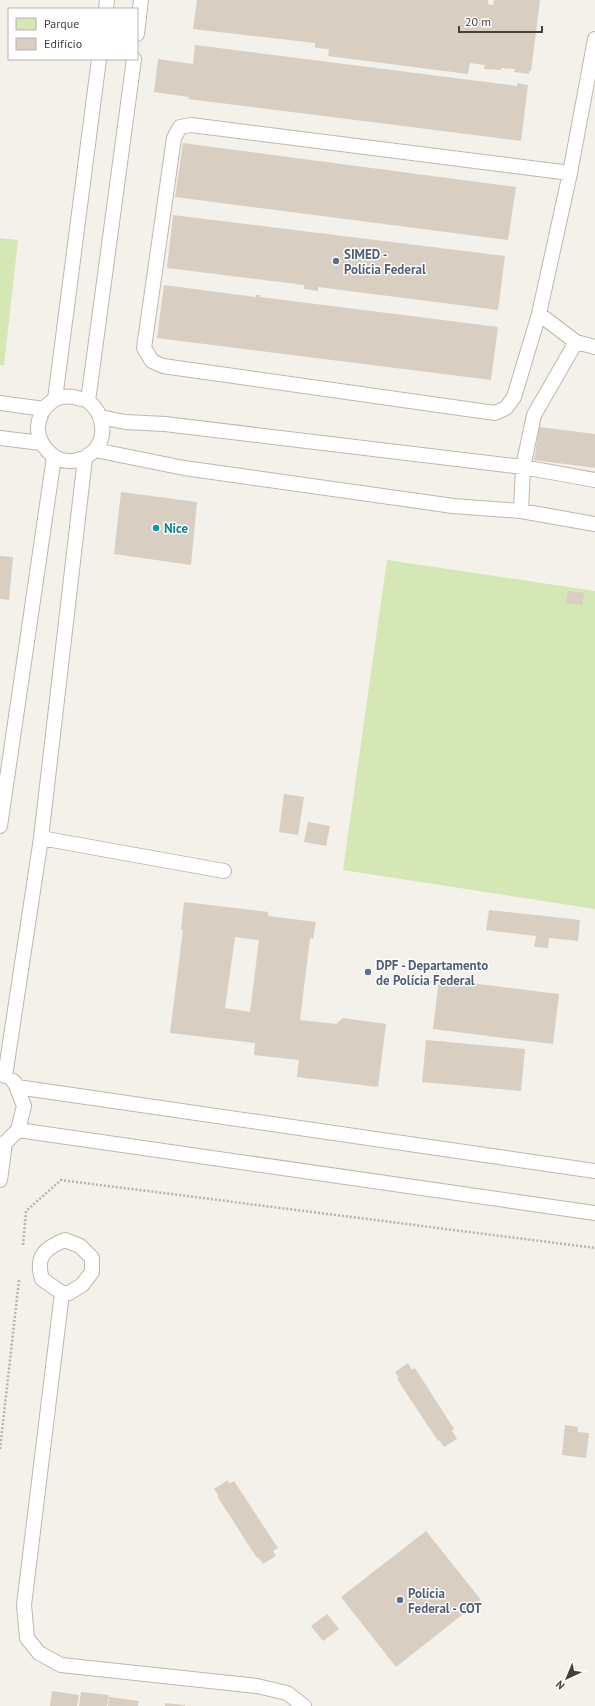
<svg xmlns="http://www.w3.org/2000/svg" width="595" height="1706" viewBox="0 0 595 1706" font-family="'PT Sans',sans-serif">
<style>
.green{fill:#d4e7b4}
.building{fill:#d9cec2;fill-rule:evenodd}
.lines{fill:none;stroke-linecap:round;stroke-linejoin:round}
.service-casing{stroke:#c0b7ac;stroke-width:16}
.path{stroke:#c1b29e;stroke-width:2.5;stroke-dasharray:2 2;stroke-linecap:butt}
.service{stroke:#fff;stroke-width:14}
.service-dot{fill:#5c6f8a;stroke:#fff;stroke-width:1.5}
.culture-dot{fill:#0f9aa8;stroke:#fff;stroke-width:1.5}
.labels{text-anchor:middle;stroke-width:3;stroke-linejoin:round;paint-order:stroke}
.service-label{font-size:13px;font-weight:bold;fill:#4e5e75;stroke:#fff;text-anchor:start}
.culture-label{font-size:13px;font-weight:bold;fill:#0d838f;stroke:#fff;text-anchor:start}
</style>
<rect width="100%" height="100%" fill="#f4f0ea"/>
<path class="green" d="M 0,238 L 18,240 L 4,365 L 0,365 Z
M 387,560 L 595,591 L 595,909 L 343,870 Z"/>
<path class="building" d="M 197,0 L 488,0 L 488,4 L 493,5 L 494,0 L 540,0 L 531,71 L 529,71 L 529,74 L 514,72 L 515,69 L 501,68 L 501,70 L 484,69 L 485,65 L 470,63 L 468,74 L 328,56 L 329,49 L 315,48 L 315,43 L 193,29 Z
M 195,45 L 517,86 L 517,83 L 528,85 L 521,141 L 188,99 L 189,97 L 154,92 L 158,59 L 193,64 Z
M 183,143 L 516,187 L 508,240 L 175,197 Z
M 173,215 L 505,256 L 498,310 L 318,287 L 318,291 L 304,289 L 304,285 L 167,268 Z
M 164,285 L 255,297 L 256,295 L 260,295 L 260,297 L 498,327 L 491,380 L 157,338 Z
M 539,427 L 595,434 L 595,468 L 534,460 Z
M 121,492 L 197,502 L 191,565 L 114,554 Z
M 0,556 L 13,557 L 9,600 L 0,599 Z
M 568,591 L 584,593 L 582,605 L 566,603 Z
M 284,794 L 304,797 L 298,835 L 279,832 Z
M 308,822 L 330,826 L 326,846 L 304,842 Z
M 184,902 L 268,912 L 268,916 L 316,922 L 313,939 L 310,938 L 300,1020 L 336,1024 L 343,1018 L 386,1024 L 378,1087 L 297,1077 L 299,1060 L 254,1055 L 255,1043 L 170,1033 L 183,930 L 181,930 ZM 235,937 L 259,940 L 250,1012 L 225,1008 Z
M 489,910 L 580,920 L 578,941 L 549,938 L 548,948 L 534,947 L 536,936 L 486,930 Z
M 439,979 L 559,994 L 553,1044 L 433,1029 Z
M 426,1040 L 525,1049 L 521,1091 L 422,1082 Z
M 408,1363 L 412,1370 L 415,1368 L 454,1429 L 452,1431 L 457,1439 L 444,1447 L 439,1440 L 438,1441 L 397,1379 L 399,1378 L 395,1372 Z
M 565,1425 L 578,1427 L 578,1432 L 589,1433 L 586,1458 L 562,1455 Z
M 228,1480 L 229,1484 L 234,1481 L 278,1548 L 273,1551 L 276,1556 L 263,1564 L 258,1557 L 257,1558 L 217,1496 L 219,1496 L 214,1489 Z
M 426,1531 L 481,1600 L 396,1667 L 341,1597 Z
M 327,1614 L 339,1629 L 323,1641 L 311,1626 Z
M 52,1691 L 79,1695 L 77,1706 L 50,1706 Z
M 81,1692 L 109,1695 L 107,1706 L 79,1706 Z
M 109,1697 L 139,1701 L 138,1706 L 108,1706 Z
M 165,1703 L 185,1705 L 185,1706 L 165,1706 Z"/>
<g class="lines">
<defs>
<path id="service" d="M 106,9 L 107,0
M 137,34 L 141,0
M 595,39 L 570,173 L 539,314 L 576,342 L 595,347
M 539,314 L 514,397 L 506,408 L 495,413 L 163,366 L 152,361 L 144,348 L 174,138 L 180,127 L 191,125 L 570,173
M 55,399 L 99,59
M 88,401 L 134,59
M 0,403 L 44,409
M 101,417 L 125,422 L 165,424 L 523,467 L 595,480
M 0,438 L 41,443
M 95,450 L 184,468 L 453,506 L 521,511 L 595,524
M 521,511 L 523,467 L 534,415 L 576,342
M 0,826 L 54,457
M 41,838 L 224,871
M 5,1076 L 41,838 L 85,458 C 88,455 92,453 94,451 C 108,436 103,413 89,402 C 87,400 83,399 81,399 C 59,391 40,404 38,427 C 37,443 53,462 70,461 C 75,461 80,459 85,458
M 17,1087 L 595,1171
M 18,1130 L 595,1213
M 0,1144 L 5,1143 L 18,1130 L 24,1106 L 15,1083 L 13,1081
M 0,1180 L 5,1143
M 65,1240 L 80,1246 L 92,1258 L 92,1272 L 82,1285 L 69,1293 L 62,1293 L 42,1279 C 35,1256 45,1248 65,1240 Z
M 62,1293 L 24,1605 L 27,1638 L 39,1653 L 61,1665 L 257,1686 L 287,1693 L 304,1706"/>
</defs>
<use href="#service" class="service-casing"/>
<path class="path" d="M 23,1245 L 26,1211 L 61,1180 L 595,1248
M 0,1449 L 19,1280"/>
<use href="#service" class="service"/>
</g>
<g class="service-dot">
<circle cx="336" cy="261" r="4"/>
<circle cx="368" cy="972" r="4"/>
<circle cx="400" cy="1600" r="4"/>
</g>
<circle class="culture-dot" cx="156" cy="528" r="4"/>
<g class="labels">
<g class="service-label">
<text x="344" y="259">SIMED -<tspan x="344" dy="15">Polícia Federal</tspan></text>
<text x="376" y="970">DPF - Departamento<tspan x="376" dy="15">de Polícia Federal</tspan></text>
<text x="408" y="1598">Polícia<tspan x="408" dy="15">Federal - COT</tspan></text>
</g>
<g class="culture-label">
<text x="164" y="533">Nice</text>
</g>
</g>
<rect x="8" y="8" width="130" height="52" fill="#ffffff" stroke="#b6b3af"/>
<rect x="16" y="18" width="20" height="12" fill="#d4e7b4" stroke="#b6b3af"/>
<text x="44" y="28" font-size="12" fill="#484038">Parque</text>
<rect x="16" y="38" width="20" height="12" fill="#d9cec2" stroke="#b6b3af"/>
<text x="44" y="48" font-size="12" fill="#484038">Edifício</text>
<g transform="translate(567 1678) rotate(224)" stroke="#ffffff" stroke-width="3" paint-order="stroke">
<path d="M0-3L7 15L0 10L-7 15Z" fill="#484038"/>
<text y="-6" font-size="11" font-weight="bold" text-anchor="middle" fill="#484038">N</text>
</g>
<path d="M459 26v6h83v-6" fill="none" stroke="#484038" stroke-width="2"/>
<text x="465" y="26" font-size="12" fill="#484038" stroke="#ffffff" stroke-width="3" paint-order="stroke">20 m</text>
</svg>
